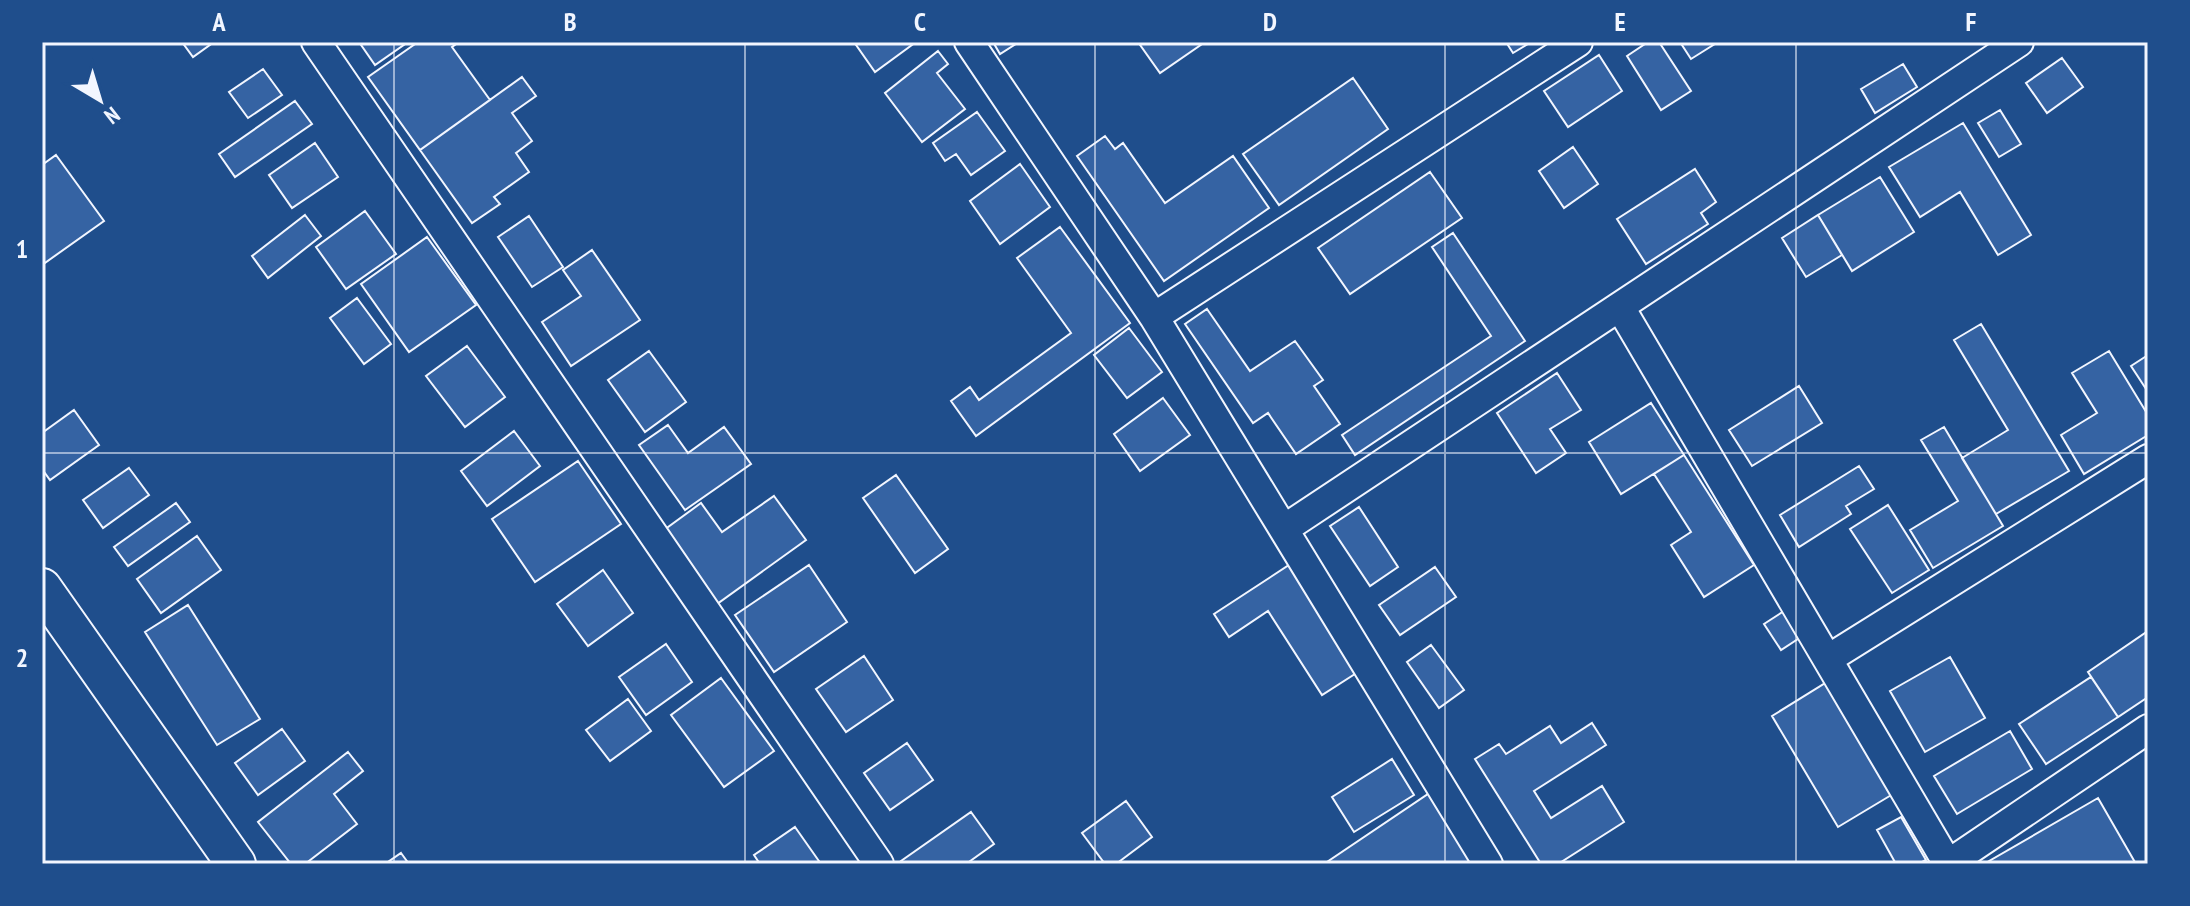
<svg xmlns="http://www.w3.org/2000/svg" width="2190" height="906" viewBox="0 0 2190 906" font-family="'PT Sans Narrow',sans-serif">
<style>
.building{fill:#3563a3;stroke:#f2f6ff;stroke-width:2}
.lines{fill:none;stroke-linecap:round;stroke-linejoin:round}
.street-casing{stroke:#f2f6ff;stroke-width:32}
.secondary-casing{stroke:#f2f6ff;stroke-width:42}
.street{stroke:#1f4e8c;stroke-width:28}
.secondary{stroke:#1f4e8c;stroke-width:38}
.grid{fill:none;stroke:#f2f6ff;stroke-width:2;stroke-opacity:0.55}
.neatline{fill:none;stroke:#f2f6ff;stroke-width:3}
.grid-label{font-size:26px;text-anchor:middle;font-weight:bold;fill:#f2f6ff}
</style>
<rect width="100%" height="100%" fill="#1f4e8c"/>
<path class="building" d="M 182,42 L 214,42 L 193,57 Z
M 359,42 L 408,42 L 375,65 Z
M 418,42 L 459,42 L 452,47 L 490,100 L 420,150 L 368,77 Z
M 854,42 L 916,42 L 875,72 Z
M 993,42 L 1019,42 L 1000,54 Z
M 1138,42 L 1205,42 L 1160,73 Z
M 1506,42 L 1531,42 L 1513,53 Z
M 1648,42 L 1659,42 L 1691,91 L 1661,110 L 1627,56 Z
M 1680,42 L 1718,42 L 1691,59 Z
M 938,51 L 948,64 L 937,73 L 965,109 L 922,142 L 885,93 Z
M 1599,55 L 1622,91 L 1568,127 L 1544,91 Z
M 2062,58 L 2083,87 L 2047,113 L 2026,83 Z
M 1903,64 L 1917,87 L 1875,113 L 1861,89 Z
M 263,69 L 282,95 L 248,118 L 229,92 Z
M 522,77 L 536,96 L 512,113 L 532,141 L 516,153 L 529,172 L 494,197 L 500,204 L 472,223 L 420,150 Z
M 1353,78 L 1388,129 L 1279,205 L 1243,154 Z
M 295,101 L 312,124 L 235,177 L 219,154 Z
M 2000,110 L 2021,144 L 1999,157 L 1978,123 Z
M 977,112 L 1005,151 L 971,175 L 956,154 L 945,161 L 933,143 Z
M 1963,123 L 2031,235 L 1998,255 L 1960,192 L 1920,217 L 1889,167 Z
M 1105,136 L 1115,149 L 1123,143 L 1165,203 L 1233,156 L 1269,208 L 1164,281 L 1077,156 Z
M 315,143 L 338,177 L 292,208 L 269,175 Z
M 1573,147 L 1598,184 L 1564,208 L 1539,171 Z
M 56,155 L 104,221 L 42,265 L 42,165 Z
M 1020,164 L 1050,207 L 1000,244 L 970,201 Z
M 1695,169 L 1716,202 L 1701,213 L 1708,224 L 1646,264 L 1617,219 Z
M 1430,172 L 1462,218 L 1350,294 L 1318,248 Z
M 1880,177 L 1914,232 L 1852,271 L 1818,215 Z
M 365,211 L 396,254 L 346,289 L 316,247 Z
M 305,215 L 321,236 L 268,278 L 252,256 Z
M 1818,215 L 1842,255 L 1806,277 L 1782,238 Z
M 529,216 L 563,267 L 532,287 L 498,237 Z
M 1060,227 L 1130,323 L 976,436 L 951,401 L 970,387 L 979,400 L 1071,333 L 1017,258 Z
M 1453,233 L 1525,341 L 1355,455 L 1342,435 L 1491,336 L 1432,247 Z
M 427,237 L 476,305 L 409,352 L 361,284 Z
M 592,250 L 640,320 L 571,366 L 542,322 L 581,296 L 563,270 Z
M 357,298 L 391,344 L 364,364 L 330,318 Z
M 1207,309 L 1250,371 L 1295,341 L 1323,380 L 1314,386 L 1340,424 L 1296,454 L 1268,413 L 1253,423 L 1185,324 Z
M 1981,324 L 2069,471 L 1996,514 L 1962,458 L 2008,430 L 1954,340 Z
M 1129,328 L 1162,372 L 1127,398 L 1094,355 Z
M 467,346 L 505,397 L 465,427 L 426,376 Z
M 649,351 L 686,402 L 645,432 L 608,380 Z
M 2109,351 L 2148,415 L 2148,435 L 2084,474 L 2061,435 L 2097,413 L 2072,373 Z
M 2148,355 L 2148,392 L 2131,366 Z
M 1557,373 L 1581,410 L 1550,429 L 1566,453 L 1536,473 L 1497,413 Z
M 1799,386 L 1822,423 L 1752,466 L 1729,430 Z
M 1163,398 L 1190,435 L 1140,471 L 1114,434 Z
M 1651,403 L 1684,455 L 1621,494 L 1589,442 Z
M 74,410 L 99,445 L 50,480 L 42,469 L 42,433 Z
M 668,425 L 688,453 L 724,427 L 751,464 L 685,510 L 639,445 Z
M 1944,427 L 2003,526 L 1933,568 L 1910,530 L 1958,501 L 1921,440 Z
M 514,431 L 540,466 L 487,506 L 461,471 Z
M 1684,455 L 1754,565 L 1704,597 L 1671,545 L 1691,532 L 1654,474 Z
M 578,461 L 621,524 L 535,582 L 492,519 Z
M 1859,466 L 1874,489 L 1846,506 L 1851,514 L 1799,547 L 1780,515 Z
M 129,468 L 149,495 L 103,528 L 83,500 Z
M 896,475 L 948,549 L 915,573 L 863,498 Z
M 774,496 L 806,540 L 717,604 L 664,530 L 701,503 L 722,532 Z
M 176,503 L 190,522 L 128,566 L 114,547 Z
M 1888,505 L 1929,570 L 1892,593 L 1850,529 Z
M 1359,507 L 1398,567 L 1370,586 L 1330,526 Z
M 197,536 L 221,570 L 161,613 L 137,579 Z
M 809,565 L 847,622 L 774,672 L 735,615 Z
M 1289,565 L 1358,672 L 1322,695 L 1268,611 L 1229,637 L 1214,614 Z
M 1435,567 L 1456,597 L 1400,635 L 1379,605 Z
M 603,570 L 633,613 L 588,646 L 557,604 Z
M 188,605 L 260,719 L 217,745 L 145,632 Z
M 1784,611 L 1801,637 L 1781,650 L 1764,624 Z
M 2148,631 L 2148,697 L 2118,717 L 2088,672 Z
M 666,644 L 692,682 L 646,715 L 619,677 Z
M 1431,645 L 1464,690 L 1439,708 L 1407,662 Z
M 864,656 L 893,700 L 846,732 L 816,689 Z
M 1950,657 L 1985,718 L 1925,752 L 1890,691 Z
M 2091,677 L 2118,717 L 2046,764 L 2019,724 Z
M 721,678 L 774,751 L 724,787 L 671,715 Z
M 1827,682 L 1893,794 L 1838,827 L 1772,716 Z
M 628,699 L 651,731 L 610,761 L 586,730 Z
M 1592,723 L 1606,745 L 1534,791 L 1551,818 L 1602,786 L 1624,822 L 1558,864 L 1541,864 L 1475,759 L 1499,744 L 1506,754 L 1550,726 L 1561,743 Z
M 282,729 L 305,761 L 258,795 L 235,763 Z
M 2010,731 L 2032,769 L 1957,814 L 1934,776 Z
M 907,743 L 933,780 L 890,810 L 864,773 Z
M 348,752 L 363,771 L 334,794 L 357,824 L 305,864 L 291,864 L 258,822 Z
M 1392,759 L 1414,795 L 1354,832 L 1332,797 Z
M 1431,792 L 1480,864 L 1324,864 Z
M 2098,798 L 2136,864 L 1984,864 Z
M 1126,801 L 1152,837 L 1116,864 L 1105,864 L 1082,833 Z
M 971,812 L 994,844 L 966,864 L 903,864 L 901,861 Z
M 1901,817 L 1926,860 L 1918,864 L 1896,864 L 1877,830 Z
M 795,827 L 821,864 L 760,864 L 754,855 Z
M 401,853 L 409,864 L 385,864 Z"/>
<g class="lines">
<defs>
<path id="street" d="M 316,42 L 879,864
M 969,42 L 1154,317 L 1488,864
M 1620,307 L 1948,864
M 1154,317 L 1578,42
M 1284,529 L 2019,42
M 1828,659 L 2148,459
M 1948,864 L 2148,729"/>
<path id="secondary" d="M 42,588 L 236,864"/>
</defs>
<use href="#street" class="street-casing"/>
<use href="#secondary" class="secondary-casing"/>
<use href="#street" class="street"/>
<use href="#secondary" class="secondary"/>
</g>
<path class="grid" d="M 394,42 L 394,864M 745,42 L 745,864M 1095,42 L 1095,864M 1445,42 L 1445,864M 1796,42 L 1796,864M 42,453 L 2148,453"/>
<rect width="2190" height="906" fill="none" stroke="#1f4e8c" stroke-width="88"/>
<g transform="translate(100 100) rotate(142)" stroke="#1f4e8c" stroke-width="6" paint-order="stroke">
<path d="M0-6L14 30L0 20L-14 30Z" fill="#f2f6ff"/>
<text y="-12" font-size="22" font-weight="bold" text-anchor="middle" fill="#f2f6ff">N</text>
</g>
<rect x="44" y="44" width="2102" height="818" class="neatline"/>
<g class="grid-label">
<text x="219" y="31">A</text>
<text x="570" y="31">B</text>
<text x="920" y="31">C</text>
<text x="1270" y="31">D</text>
<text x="1620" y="31">E</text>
<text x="1971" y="31">F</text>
<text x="22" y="258">1</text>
<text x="22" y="667">2</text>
</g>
</svg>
